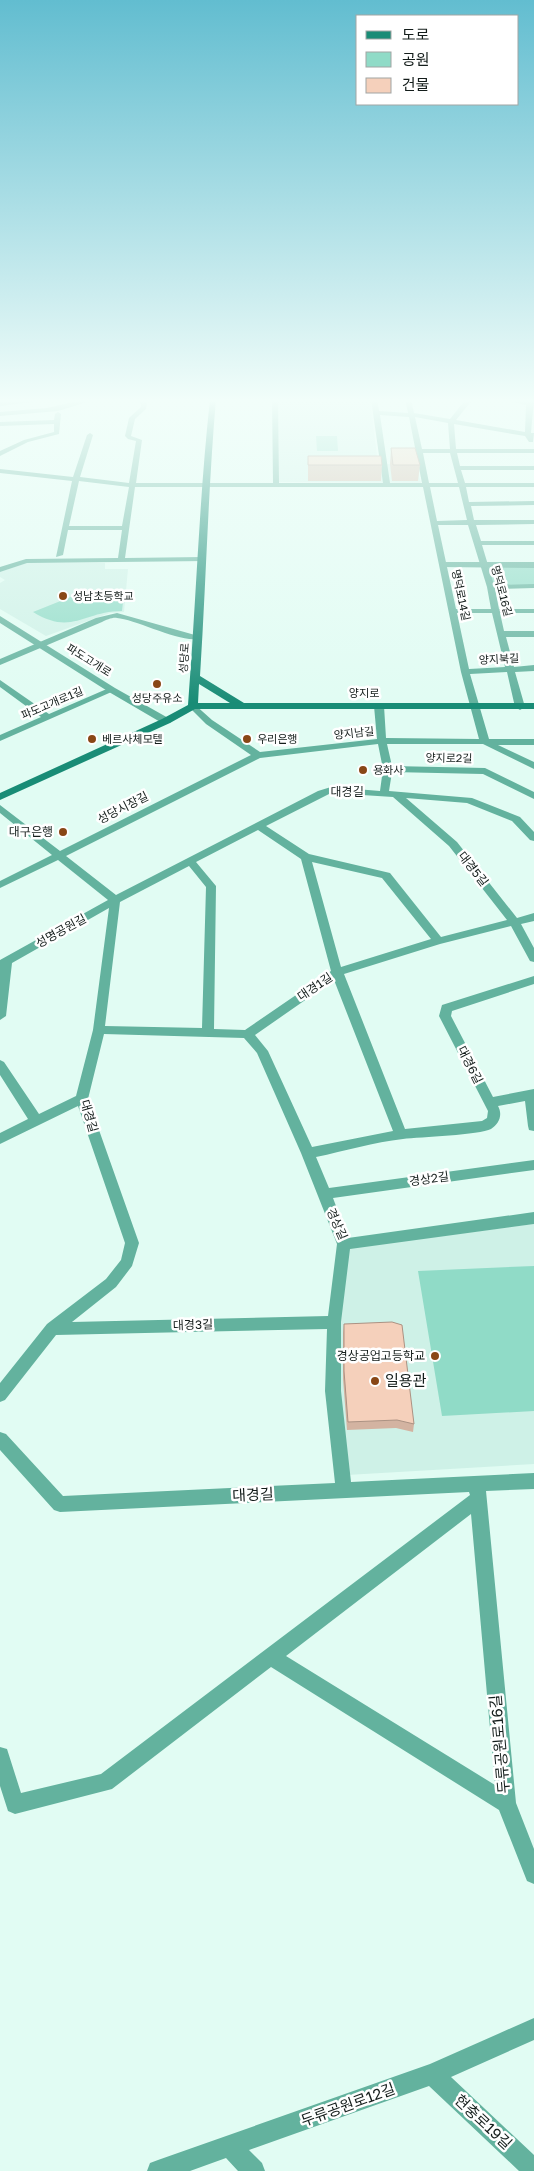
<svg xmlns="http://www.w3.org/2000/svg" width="534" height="2171" viewBox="0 0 534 2171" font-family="'Golos Text','Noto Sans KR',sans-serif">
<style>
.built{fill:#cef1e7}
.green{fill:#90dbc7}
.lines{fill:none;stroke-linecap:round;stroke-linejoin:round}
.minor{fill:#63b29e;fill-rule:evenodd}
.tertiary{fill:#63b29e;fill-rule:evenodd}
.secondary{fill:#198c76;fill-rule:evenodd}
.wall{fill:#d3b3a1}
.building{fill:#f5d0bb;stroke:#ac9283}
.poi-dot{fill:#894716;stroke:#fff;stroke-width:2}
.labels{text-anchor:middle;stroke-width:5;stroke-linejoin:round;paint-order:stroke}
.far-street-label{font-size:11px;fill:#141d1b;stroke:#fff}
.far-poi-label{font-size:11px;fill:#141d1b;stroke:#fff;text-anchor:start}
.street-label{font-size:12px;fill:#141d1b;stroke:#fff}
.poi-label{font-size:12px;fill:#141d1b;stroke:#fff;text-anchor:end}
.near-poi-label{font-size:15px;fill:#141d1b;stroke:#fff;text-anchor:start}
.near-street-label{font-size:15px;fill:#141d1b;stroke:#fff}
</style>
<rect width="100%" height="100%" fill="#e1fcf3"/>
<path class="built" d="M 278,399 L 370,400 L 378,464 L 416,464 L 421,483 L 279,482 Z
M 26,563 L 105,563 L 105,569 L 128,569 L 124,612 L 110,613 L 46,636 L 0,609 L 0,583 L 5,580 L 0,577 L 0,572 Z
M 534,1224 L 534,1464 L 347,1475 L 336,1388 L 337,1323 L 348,1248 Z"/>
<path class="green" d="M 316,436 L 337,436 L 338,451 L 317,451 Z
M 483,565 L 534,565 L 534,586 L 491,587 Z
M 83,592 L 99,595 L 108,600 L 109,594 L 124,593 L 122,611 C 84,611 72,636 33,612 Z
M 534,1266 L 534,1411 L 442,1416 L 418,1271 Z"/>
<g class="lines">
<path class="minor" d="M 29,399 L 57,399 L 0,406 L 0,402 Z
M 134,399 L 142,399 L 147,403 L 146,409 L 135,419 L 131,436 L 142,440 L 136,483 L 273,483 L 272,399 L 278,399 L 279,483 L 383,483 L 371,399 L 377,399 L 379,411 L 408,413 L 405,399 L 411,399 L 414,413 L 450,419 L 466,399 L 473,399 L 456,420 L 525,432 L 526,405 L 500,399 L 534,399 L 531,433 L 534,433 L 533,442 L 529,442 L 525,436 L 454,424 L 456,449 L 534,449 L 534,453 L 457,453 L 460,466 L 534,466 L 534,470 L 461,470 L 465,483 L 534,483 L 534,487 L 466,487 L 469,502 L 534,501 L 534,505 L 471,506 L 474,520 L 534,520 L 534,524 L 476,525 L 481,541 L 534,541 L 534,545 L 482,545 L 494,585 L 534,584 L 534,588 L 495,589 L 499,609 L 534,609 L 534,613 L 500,613 L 504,631 L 534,631 L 534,637 L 506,637 L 514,667 L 534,665 L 534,671 L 515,672 L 525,707 L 520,710 L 515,707 L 507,672 L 470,674 L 489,739 L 534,739 L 534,745 L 498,745 L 534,762 L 534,769 L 483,744 L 387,744 L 392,766 L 485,768 L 534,792 L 534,799 L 483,774 L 392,772 L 389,791 L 472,798 L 520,817 L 534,832 L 534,841 L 530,840 L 512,821 L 467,803 L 406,798 L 457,842 L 517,918 L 534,913 L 534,921 L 521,924 L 534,948 L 534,962 L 530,961 L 511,926 L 440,944 L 344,974 L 405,1129 L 482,1121 L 487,1118 L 488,1111 L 439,1016 L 442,1005 L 534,976 L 534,984 L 452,1011 L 451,1016 L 493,1097 L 534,1089 L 534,1131 L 529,1130 L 528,1126 L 525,1101 L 498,1106 C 503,1115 499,1124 491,1129 C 480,1135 420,1137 403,1139 C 374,1142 345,1151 316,1157 L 329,1188 L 534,1160 L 534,1170 L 333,1198 L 348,1238 L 534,1212 L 534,1224 L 350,1249 L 341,1322 L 341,1391 L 351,1482 L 534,1473 L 534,1489 L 486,1491 L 516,1803 L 534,1849 L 534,1884 L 527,1881 L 499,1810 L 271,1667 L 112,1789 L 15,1814 L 8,1811 L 0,1786 L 0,1747 L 7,1749 L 21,1793 L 101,1774 L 470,1495 L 469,1492 L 60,1512 L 54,1510 L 0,1450 L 0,1432 L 6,1434 L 63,1496 L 335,1483 L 325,1391 L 327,1329 L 56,1335 L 5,1400 L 0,1402 L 0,1383 L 47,1324 L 106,1279 L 121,1260 L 125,1243 L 78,1106 L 0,1144 L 0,1133 L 28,1119 L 0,1075 L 0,1060 L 4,1062 L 39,1114 L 76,1096 L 93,1030 L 109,908 L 12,963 L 6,1016 L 0,1020 L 0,960 L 108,900 L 58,860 L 0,888 L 0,881 L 52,855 L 0,813 L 0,805 L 60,851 L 251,755 L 206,724 L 188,706 L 193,703 L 212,720 L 260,752 L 377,739 L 374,706 L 379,703 L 384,706 L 386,738 L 479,739 L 461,672 L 423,487 L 135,487 L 125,558 L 203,557 L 206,557 L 206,561 L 27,563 L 0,572 L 0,567 L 26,559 L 118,558 L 122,530 L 68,530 L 63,555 L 56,557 L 72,481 L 0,473 L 0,469 L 73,477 L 87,435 L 90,433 L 93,435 L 80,477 L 129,483 L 136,441 L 128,439 L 125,436 L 129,418 L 141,407 L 141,404 ZM 380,415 L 409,417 L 422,483 L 390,483 ZM 415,417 L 448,423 L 450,449 L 422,449 ZM 423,453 L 450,453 L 458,483 L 429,483 ZM 79,481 L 129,487 L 122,526 L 69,526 ZM 430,487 L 459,487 L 467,520 L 437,521 ZM 438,525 L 468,525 L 487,587 L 491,609 L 456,609 ZM 457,613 L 492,613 L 505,667 L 469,669 ZM 378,744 L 383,769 L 380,791 L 331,787 L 318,791 L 116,895 L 66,856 L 260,758 ZM 331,793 L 393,797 L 449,846 L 507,920 L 441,937 L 390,873 L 309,854 L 266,826 ZM 258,830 L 301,859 L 331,971 L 245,1030 L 214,1029 L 216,886 L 196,862 ZM 312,862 L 382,878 L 431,939 L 341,967 ZM 189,866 L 206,887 L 202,1028 L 105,1026 L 120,902 ZM 334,980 L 393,1131 L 312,1147 L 268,1051 L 255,1035 ZM 104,1034 L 244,1038 L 257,1053 L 301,1153 L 337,1244 L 328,1316 L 72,1322 L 116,1287 L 132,1266 L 139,1243 L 88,1099 ZM 471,1514 L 495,1785 L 286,1656 Z
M 58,412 L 61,414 L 59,434 L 28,442 L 0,456 L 0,451 L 24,440 L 54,432 L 54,424 L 0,426 L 0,422 L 54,420 L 55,414 Z
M 117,613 L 202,637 C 188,647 136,619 117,618 C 113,617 106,620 102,622 L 0,665 L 0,659 L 96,618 Z
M 0,680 L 49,714 L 109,688 L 116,690 L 0,741 L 0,735 L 41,717 L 0,687 Z
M 534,2018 L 534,2040 L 451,2077 L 534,2155 L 534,2171 L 519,2171 L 429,2086 L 249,2150 L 262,2163 L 265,2171 L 238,2171 L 226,2158 L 190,2171 L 147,2171 L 150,2163 L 158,2160 L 430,2064 Z"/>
<path class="tertiary" d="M 86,399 L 97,399 L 58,411 L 0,416 L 0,412 L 47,408 Z
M 443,562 L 534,562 L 534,568 L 440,567 L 440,563 Z
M 0,616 L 115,688 L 170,719 L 171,721 L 170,723 L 162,723 L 109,692 L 0,623 Z"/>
<path class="secondary" d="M 210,399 L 216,399 C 208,491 206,584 200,676 L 244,703 L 534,703 L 534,709 L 195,709 L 170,723 L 0,800 L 0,793 L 162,719 L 188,705 C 196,603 199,501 210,399 ZM 199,684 L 230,703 L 198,703 Z"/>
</g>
<path class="wall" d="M 391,448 L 420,465 L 418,481 L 392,481 L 390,464 Z
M 308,456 L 382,465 L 381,481 L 308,481 Z
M 344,1324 L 414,1424 L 413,1432 L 396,1428 L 347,1430 L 343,1379 L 343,1333 Z"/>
<path class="building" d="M 391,448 L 415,448 L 420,465 L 393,465 Z
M 308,456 L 381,456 L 382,465 L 308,465 Z
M 392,1322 L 402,1325 L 414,1424 L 397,1420 L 348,1422 L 344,1371 L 344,1324 Z"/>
<linearGradient id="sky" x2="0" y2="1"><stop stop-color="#62bdd0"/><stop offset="0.57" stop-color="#f2fefa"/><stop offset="1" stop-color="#f2fefa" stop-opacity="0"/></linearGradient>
<rect width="534" height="703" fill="url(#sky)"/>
<g class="poi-dot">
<circle cx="63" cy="596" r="5"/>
<circle cx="157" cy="684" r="5"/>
<circle cx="92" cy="739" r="5"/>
<circle cx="247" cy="739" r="5"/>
<circle cx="363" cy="770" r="5"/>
<circle cx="63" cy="832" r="5"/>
<circle cx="435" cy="1356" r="5"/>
<circle cx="375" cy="1381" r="5"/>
</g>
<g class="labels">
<g class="far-street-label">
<text transform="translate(502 591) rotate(75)" y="4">명덕로16길</text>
<text transform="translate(461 595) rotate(78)" y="4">명덕로14길</text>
<text transform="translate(184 658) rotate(-86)" y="4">성당로</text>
<text transform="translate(499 659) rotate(-3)" y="4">양지북길</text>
<text transform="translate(89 660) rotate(32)" y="4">파도고개로</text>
<text x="364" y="697">양지로</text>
<text transform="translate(52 703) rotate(-23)" y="4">파도고개로1길</text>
<text transform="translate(354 733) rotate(-6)" y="4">양지남길</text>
<text transform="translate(449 758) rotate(1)" y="4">양지로2길</text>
</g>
<g class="far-poi-label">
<text x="73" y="600">성남초등학교</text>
<text x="157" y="702" text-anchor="middle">성당주유소</text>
<text x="102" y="743">베르사체모텔</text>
<text x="257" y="743">우리은행</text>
<text x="373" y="774">용화사</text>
</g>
<g class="street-label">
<text x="347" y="796">대경길</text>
<text transform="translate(123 808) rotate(-27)" y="4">성당시장길</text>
<text transform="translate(473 869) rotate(52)" y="4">대경5길</text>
<text transform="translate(61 931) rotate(-29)" y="4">성명공원길</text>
<text transform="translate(315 987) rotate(-34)" y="4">대경1길</text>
<text transform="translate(470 1065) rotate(63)" y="4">대경6길</text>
<text transform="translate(89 1116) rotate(74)" y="4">대경길</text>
<text transform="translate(429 1179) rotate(-8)" y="4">경상2길</text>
<text transform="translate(337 1224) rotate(66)" y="4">경상길</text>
<text transform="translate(193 1325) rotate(-2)" y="4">대경3길</text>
</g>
<g class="poi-label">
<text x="53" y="836">대구은행</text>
<text x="425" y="1360">경상공업고등학교</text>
</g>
<g class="near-poi-label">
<text x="385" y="1386">일용관</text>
</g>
<g class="near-street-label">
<text transform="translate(253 1495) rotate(-3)" y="5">대경길</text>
<text transform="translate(500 1744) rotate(-95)" y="5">두류공원로16길</text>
<text transform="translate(348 2105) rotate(-20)" y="5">두류공원로12길</text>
<text transform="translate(483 2122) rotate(43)" y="5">현충로19길</text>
</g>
</g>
<rect x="356" y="15" width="162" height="90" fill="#ffffff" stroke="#a1a5a4"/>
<rect x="366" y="31" width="25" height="8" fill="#198c76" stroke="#a1a5a4"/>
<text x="402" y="40" font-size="15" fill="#141d1b">도로</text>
<rect x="366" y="52" width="25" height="15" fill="#90dbc7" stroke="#a1a5a4"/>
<text x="402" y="65" font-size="15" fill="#141d1b">공원</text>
<rect x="366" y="78" width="25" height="15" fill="#f5d0bb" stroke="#a1a5a4"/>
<text x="402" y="90" font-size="15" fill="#141d1b">건물</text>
</svg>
